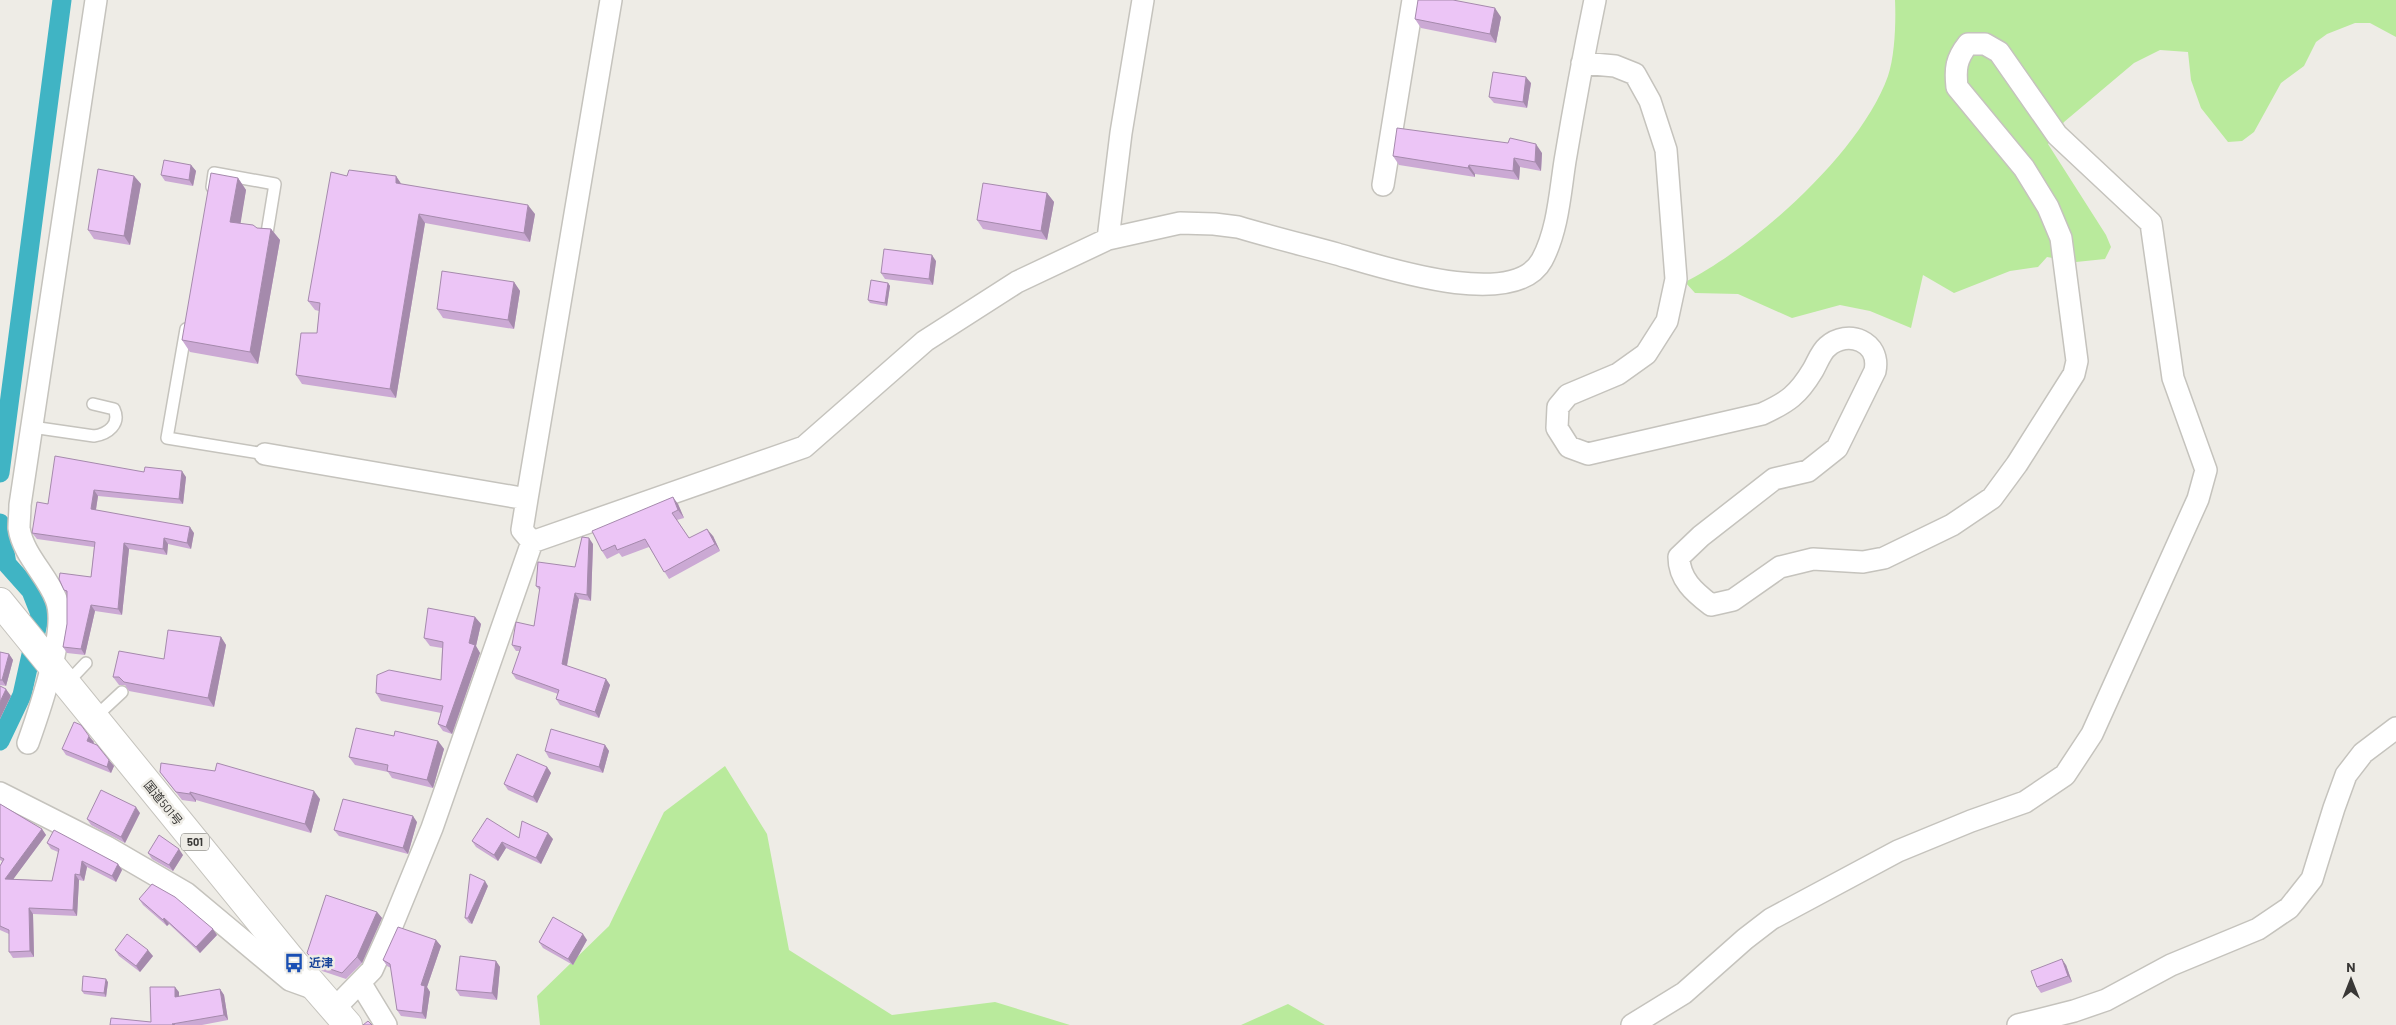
<svg xmlns="http://www.w3.org/2000/svg" width="2396" height="1025" viewBox="0 0 2396 1025" font-family="Barlow,'Noto Sans JP',sans-serif">
<style>
.green{fill:#b9ea9c}
.lines{fill:none;stroke-linecap:round;stroke-linejoin:round}
.canal{stroke:#40b4c4;stroke-width:19}
.service-casing{stroke:#c5c3bd;stroke-width:14}
.minor-casing{stroke:#c5c3bd;stroke-width:24}
.trunk-casing{stroke:#c5c3bd;stroke-width:30}
.service{stroke:#fff;stroke-width:11}
.minor{stroke:#fff;stroke-width:21}
.trunk{stroke:#fff;stroke-width:28}
.wall{fill:#cba9d4}
.shaded-wall{fill:#a58aac}
.building{fill:#ecc5f6;stroke:#a58aac}
.labels{text-anchor:middle;stroke-width:5;stroke-linejoin:round;paint-order:stroke}
.shield{fill:#eeece6;stroke:#6f6e6b;stroke-width:1}
.shield-label{font-size:11px;font-weight:bold;fill:#393836}
.street-label{font-size:12px;fill:#393836;stroke:#eeece6}
.transit-label{font-size:12px;font-weight:bold;fill:#164399;stroke:#eeece6;text-anchor:start}
</style>
<rect width="100%" height="100%" fill="#eeece6"/>
<path class="green" d="M 1895,0 L 2396,0 L 2396,37 L 2370,23 L 2355,23 L 2327,34 L 2316,42 L 2304,66 L 2281,83 L 2254,132 L 2242,141 L 2228,142 L 2201,108 L 2191,80 L 2188,52 L 2160,50 L 2134,63 L 2064,122 L 2048,144 L 2106,235 L 2111,247 L 2105,259 L 2076,262 L 2047,257 L 2038,267 L 2010,271 L 1954,293 L 1923,275 L 1911,328 L 1870,311 L 1840,305 L 1792,318 L 1738,294 L 1695,293 L 1685,282 C 1756,246 1861,152 1888,76 C 1895,56 1896,21 1895,0 Z
M 725,766 L 767,834 L 789,950 L 892,1015 L 995,1002 L 1070,1025 L 540,1025 L 537,996 L 609,926 L 664,812 Z
M 1288,1004 L 1325,1025 L 1241,1025 Z"/>
<g class="lines">
<path class="canal" d="M 0,473 L 62,0
M 0,523 L 7,564 L 31,591 L 40,614 L 22,695 L 0,741"/>
<defs>
<path id="service" d="M 212,187 L 214,173 L 275,184 L 267,233
M 186,329 L 167,438 L 265,454
M 32,427 L 94,436 C 108,434 121,424 114,409 L 93,404
M 67,683 L 86,663
M 94,718 L 122,692"/>
<path id="minor" d="M 1582,63 L 1615,66 L 1635,74 L 1650,101 L 1666,150 L 1676,279 L 1667,321 L 1646,354 L 1618,374 L 1568,395 L 1558,407 L 1557,428 L 1569,447 L 1588,454 L 1762,414 C 1788,402 1798,395 1813,370 C 1817,363 1821,352 1827,347 C 1848,328 1881,342 1875,371 L 1837,448 L 1808,471 L 1774,479 L 1701,536 L 1679,557 C 1679,579 1694,592 1711,605 L 1733,600 L 1780,567 L 1813,559 L 1863,562 L 1884,558 L 1952,525 L 1992,498 L 2017,464 L 2074,374 L 2077,361 L 2061,238 L 2048,207 L 2024,168 L 1957,87 C 1955,69 1956,59 1968,44 L 1985,44 L 1999,52 L 2057,135 L 2151,223 L 2173,378 L 2206,470 L 2198,499 L 2092,734 L 2065,775 L 2025,802 L 1971,821 L 1898,851 L 1771,919 L 1745,939 L 1684,993 L 1632,1025
M 1383,185 L 1413,0
M 1108,239 L 1121,133 L 1143,0
M 265,454 L 527,499 L 522,530 L 532,542
M 527,499 L 611,0
M 532,542 L 804,447 L 925,341 L 1017,282 L 1108,239 L 1180,223 L 1214,224 L 1238,227 C 1271,237 1304,245 1337,254 C 1379,266 1514,312 1542,260 C 1558,230 1560,193 1565,161 C 1574,107 1584,53 1595,0
M 28,743 C 39,712 68,629 56,599 C 47,575 23,555 19,528 C 19,521 20,513 20,505 L 96,0
M 0,793 L 107,847 L 186,893 L 290,980 L 315,989
M 361,984 L 386,1025
M 335,1008 L 372,970 L 391,928 L 432,828 L 532,542
M 2018,1025 L 2074,1011 L 2106,1000 L 2171,965 L 2258,929 L 2289,908 L 2312,879 L 2334,808 L 2346,775 L 2363,753 L 2396,728"/>
<path id="trunk" d="M 0,602 L 294,963 L 348,1025"/>
</defs>
<use href="#service" class="service-casing"/>
<use href="#minor" class="minor-casing"/>
<use href="#trunk" class="trunk-casing"/>
<use href="#service" class="service"/>
<use href="#minor" class="minor"/>
<use href="#trunk" class="trunk"/>
</g>
<path class="wall" d="M 1501,17 L 1496,43 L 1421,28 L 1415,19 Z
M 1531,83 L 1527,108 L 1494,103 L 1489,97 Z
M 1542,153 L 1541,171 L 1520,167 L 1519,180 L 1475,174 L 1475,177 L 1399,165 L 1393,156 Z
M 191,165 L 196,171 L 193,186 L 165,181 L 161,175 Z
M 134,176 L 141,184 L 130,245 L 94,239 L 88,230 Z
M 347,176 L 396,176 L 401,184 L 535,214 L 530,242 L 425,223 L 396,398 L 302,384 L 296,375 L 317,333 L 319,311 L 315,310 L 308,301 Z
M 238,178 L 246,190 L 240,223 L 257,228 L 271,229 L 280,240 L 258,364 L 190,352 L 182,340 Z
M 1047,193 L 1054,202 L 1047,240 L 983,229 L 977,220 Z
M 936,261 L 933,285 L 885,279 L 881,273 Z
M 514,282 L 520,291 L 514,329 L 443,318 L 437,309 Z
M 888,283 L 890,286 L 887,306 L 870,303 L 868,300 Z
M 144,472 L 186,477 L 183,504 L 98,496 L 96,510 L 194,533 L 191,549 L 168,544 L 167,555 L 129,549 L 122,615 L 95,611 L 85,655 L 67,653 L 63,647 L 67,624 L 67,594 L 64,590 L 91,577 L 94,547 L 37,539 L 32,533 L 48,504 Z
M 678,504 L 684,518 L 677,520 L 689,538 L 713,536 L 720,551 L 669,579 L 649,547 L 622,557 L 619,553 L 607,559 L 602,551 Z
M 593,544 L 591,601 L 579,599 L 567,666 L 606,679 L 610,685 L 599,718 L 560,705 L 556,699 L 558,694 L 516,679 L 512,673 L 520,651 L 516,651 L 512,645 L 534,626 L 540,591 L 536,586 L 575,567 Z
M 475,617 L 481,624 L 476,646 L 480,653 L 452,734 L 443,731 L 438,724 L 441,713 L 381,701 L 376,693 L 441,680 L 442,648 L 430,646 L 424,638 Z
M 221,637 L 226,645 L 214,707 L 129,691 L 125,685 L 119,685 L 113,677 L 164,659 Z
M 0,652 L 9,654 L 13,660 L 6,686 L 0,685 Z
M 394,736 L 438,741 L 444,749 L 433,788 L 392,778 L 388,772 L 355,765 L 349,757 Z
M 94,742 L 93,743 L 114,766 L 111,773 L 66,755 L 62,749 Z
M 605,745 L 609,751 L 603,773 L 549,758 L 545,751 Z
M 547,767 L 551,773 L 537,803 L 508,790 L 504,784 Z
M 160,772 L 320,799 L 311,833 L 196,800 L 196,802 L 182,800 Z
M 0,804 L 42,829 L 46,835 L 13,879 L 52,881 L 58,852 L 51,849 L 47,843 L 118,864 L 122,870 L 116,882 L 87,867 L 84,881 L 79,880 L 77,916 L 33,914 L 34,957 L 13,958 L 9,952 L 9,934 L 0,930 L 0,866 L 2,861 L 0,860 Z
M 140,813 L 125,843 L 91,825 L 87,819 Z
M 417,822 L 408,854 L 339,836 L 334,830 Z
M 519,838 L 553,839 L 541,864 L 506,848 L 498,861 L 476,847 L 472,841 Z
M 148,853 L 183,855 L 173,871 L 152,859 Z
M 488,886 L 472,924 L 469,923 L 465,918 Z
M 139,899 L 217,935 L 200,953 L 169,924 L 167,926 L 143,905 Z
M 377,912 L 382,918 L 362,963 L 346,979 L 322,971 L 307,953 Z
M 436,940 L 441,946 L 427,987 L 430,992 L 426,1019 L 401,1016 L 397,1010 L 391,968 L 387,966 L 383,960 Z
M 587,940 L 573,965 L 543,948 L 539,942 Z
M 115,950 L 153,956 L 140,972 L 119,956 Z
M 496,961 L 500,967 L 497,1000 L 460,996 L 456,990 Z
M 2066,965 L 2072,982 L 2041,993 L 2037,987 Z
M 108,982 L 106,997 L 84,994 L 82,991 Z
M 220,989 L 224,995 L 228,1020 L 202,1025 L 110,1025 L 151,1022 L 179,992 L 179,997 Z"/>
<path class="shaded-wall" d="M 1495,8 L 1501,17 L 1496,43 L 1490,34 Z
M 1526,77 L 1531,83 L 1527,108 L 1523,102 Z
M 1536,144 L 1542,153 L 1541,171 L 1535,162 Z
M 1514,158 L 1520,167 L 1519,180 L 1513,171 Z
M 191,165 L 196,171 L 193,186 L 189,180 Z
M 1469,165 L 1475,174 L 1475,177 L 1468,168 Z
M 134,176 L 141,184 L 130,245 L 124,236 Z
M 396,176 L 402,185 L 396,183 Z
M 238,178 L 246,190 L 239,233 L 230,222 Z
M 1047,193 L 1054,202 L 1047,240 L 1041,231 Z
M 528,205 L 535,214 L 530,242 L 524,233 Z
M 419,214 L 425,223 L 396,398 L 390,389 Z
M 271,229 L 280,240 L 258,364 L 250,352 Z
M 932,255 L 936,261 L 933,285 L 929,279 Z
M 514,282 L 520,291 L 514,329 L 508,320 Z
M 888,283 L 890,286 L 887,306 L 885,303 Z
M 182,471 L 186,477 L 183,504 L 179,499 Z
M 94,490 L 98,496 L 95,515 L 91,509 Z
M 673,497 L 678,504 L 684,518 L 678,510 Z
M 190,527 L 194,533 L 191,549 L 187,543 Z
M 707,529 L 713,536 L 720,551 L 715,544 Z
M 164,538 L 168,544 L 167,555 L 163,549 Z
M 589,538 L 593,544 L 591,601 L 587,595 Z
M 124,543 L 129,549 L 122,615 L 118,609 Z
M 575,593 L 579,599 L 566,670 L 562,664 Z
M 91,605 L 95,611 L 85,655 L 81,649 Z
M 475,617 L 481,624 L 476,646 L 480,653 L 452,734 L 446,727 L 469,643 Z
M 221,637 L 226,645 L 214,707 L 208,698 Z
M 9,654 L 13,660 L 6,686 L 2,680 Z
M 606,679 L 610,685 L 599,718 L 595,712 Z
M 6,689 L 11,696 L 0,719 L 0,702 Z
M 89,736 L 94,742 L 91,747 L 87,741 Z
M 438,741 L 444,749 L 433,788 L 427,780 Z
M 605,745 L 609,751 L 603,773 L 599,767 Z
M 109,760 L 114,766 L 111,773 L 107,767 Z
M 547,767 L 551,773 L 537,803 L 533,797 Z
M 314,791 L 320,799 L 311,833 L 305,824 Z
M 190,792 L 196,800 L 196,802 L 190,794 Z
M 136,807 L 140,813 L 125,843 L 121,837 Z
M 413,816 L 417,822 L 408,854 L 403,848 Z
M 42,829 L 46,835 L 9,885 L 5,879 Z
M 548,833 L 553,839 L 541,864 L 536,858 Z
M 502,842 L 506,848 L 498,861 L 494,855 Z
M 179,849 L 183,855 L 173,871 L 169,865 Z
M 82,861 L 87,867 L 84,881 L 80,875 Z
M 118,864 L 122,870 L 116,882 L 112,876 Z
M 75,874 L 79,880 L 77,916 L 73,910 Z
M 485,881 L 488,886 L 472,924 L 468,918 Z
M 29,908 L 33,914 L 34,957 L 30,951 Z
M 377,912 L 382,918 L 362,963 L 357,957 Z
M 164,918 L 169,924 L 167,926 L 163,920 Z
M 213,929 L 217,935 L 200,953 L 196,947 Z
M 583,934 L 587,940 L 573,965 L 568,959 Z
M 436,940 L 441,946 L 427,987 L 430,992 L 426,1019 L 422,1013 L 421,985 Z
M 148,950 L 153,956 L 140,972 L 136,966 Z
M 2062,959 L 2066,965 L 2072,982 L 2068,976 Z
M 496,961 L 500,967 L 497,1000 L 492,993 Z
M 106,979 L 108,982 L 106,997 L 104,993 Z
M 175,987 L 179,992 L 179,1003 L 175,997 Z
M 220,989 L 224,995 L 228,1020 L 224,1015 Z"/>
<path class="building" d="M 1418,0 L 1453,0 L 1495,8 L 1490,34 L 1415,19 Z
M 1493,72 L 1526,77 L 1523,102 L 1489,97 Z
M 1397,128 L 1508,143 L 1510,138 L 1536,144 L 1535,162 L 1514,158 L 1513,171 L 1469,165 L 1468,168 L 1393,156 Z
M 164,160 L 191,165 L 189,180 L 161,175 Z
M 98,169 L 134,176 L 124,236 L 88,230 Z
M 349,170 L 396,176 L 396,183 L 528,205 L 524,233 L 419,214 L 390,389 L 296,375 L 301,333 L 317,333 L 320,303 L 308,301 L 331,172 L 347,176 Z
M 211,173 L 238,178 L 230,222 L 253,225 L 257,228 L 271,229 L 250,352 L 182,340 Z
M 983,183 L 1047,193 L 1041,231 L 977,220 Z
M 884,249 L 932,255 L 929,279 L 881,273 Z
M 442,271 L 514,282 L 508,320 L 437,309 Z
M 871,280 L 888,283 L 885,303 L 868,300 Z
M 55,456 L 144,472 L 145,467 L 182,471 L 179,499 L 94,490 L 91,509 L 190,527 L 187,543 L 164,538 L 163,549 L 124,543 L 118,609 L 91,605 L 81,649 L 63,647 L 67,624 L 67,591 L 64,590 L 59,579 L 60,573 L 91,577 L 95,542 L 32,533 L 37,502 L 48,504 Z
M 673,497 L 678,510 L 672,513 L 689,538 L 707,529 L 715,544 L 664,572 L 645,539 L 617,550 L 615,545 L 602,551 L 592,531 Z
M 582,537 L 589,538 L 587,595 L 575,593 L 562,664 L 606,679 L 595,712 L 556,699 L 559,690 L 512,673 L 521,647 L 512,645 L 516,622 L 534,626 L 540,587 L 536,586 L 538,562 L 575,567 Z
M 428,608 L 475,617 L 469,643 L 475,645 L 446,727 L 438,724 L 443,706 L 376,693 L 377,675 L 389,670 L 441,680 L 443,642 L 424,638 Z
M 168,630 L 221,637 L 208,698 L 124,682 L 119,677 L 113,677 L 119,651 L 164,659 Z
M 0,652 L 9,654 L 2,680 L 0,680 Z
M 0,686 L 6,689 L 0,702 Z
M 74,722 L 81,725 L 89,736 L 87,741 L 97,745 L 109,760 L 107,767 L 62,749 Z
M 356,728 L 394,736 L 395,731 L 438,741 L 427,780 L 387,771 L 388,765 L 349,757 Z
M 551,729 L 605,745 L 599,767 L 545,751 Z
M 517,754 L 547,767 L 533,797 L 504,784 Z
M 161,763 L 215,771 L 217,763 L 314,791 L 305,824 L 190,792 L 190,794 L 176,792 L 160,772 Z
M 101,790 L 136,807 L 121,837 L 87,819 Z
M 343,799 L 413,816 L 403,848 L 334,830 Z
M 0,804 L 42,829 L 5,879 L 52,881 L 59,849 L 47,843 L 54,830 L 118,864 L 112,876 L 82,861 L 80,875 L 75,874 L 73,910 L 29,908 L 30,951 L 9,952 L 9,930 L 0,926 L 0,866 L 4,859 L 0,857 Z
M 487,818 L 519,838 L 522,821 L 548,833 L 536,858 L 502,842 L 494,855 L 472,841 Z
M 159,835 L 179,849 L 169,865 L 148,853 Z
M 470,874 L 485,881 L 468,918 L 465,918 Z
M 152,884 L 175,897 L 213,929 L 196,947 L 164,918 L 163,920 L 139,899 Z
M 326,895 L 377,912 L 357,957 L 342,973 L 318,965 L 307,953 Z
M 553,917 L 583,934 L 568,959 L 539,942 Z
M 398,927 L 436,940 L 421,985 L 425,986 L 422,1013 L 397,1010 L 390,964 L 383,960 Z
M 127,934 L 148,950 L 136,966 L 115,950 Z
M 460,956 L 496,961 L 492,993 L 456,990 Z
M 2062,959 L 2068,976 L 2037,987 L 2031,971 Z
M 83,976 L 106,979 L 104,993 L 82,991 Z
M 150,987 L 175,987 L 175,997 L 220,989 L 224,1015 L 172,1024 L 175,1025 L 110,1025 L 111,1018 L 151,1022 Z
M 368,1021 L 372,1025 L 363,1025 Z"/>
<defs>
<symbol id="bus-bare" viewBox="-9 -9 18 18"><path d="M-5-6H5V4H4V6H2V4H-2V6H-4V4H-5ZM-3.5-4V0h7V-4ZM-3.5 1.2v1.5H-2V1.2ZM2 1.2v1.5H3.5V1.2Z" fill="#1a4fb4" stroke="#eeece6" stroke-width="2.5" paint-order="stroke"/></symbol>
</defs>
<g fill-rule="evenodd">
<use href="#bus-bare" x="280" y="949" width="28" height="28"/>
</g>
<g class="labels">
<rect class="shield" x="181" y="833.5" width="28" height="17" rx="4"/>
<g class="shield-label">
<text x="195" y="846">501</text>
</g>
<g class="street-label">
<text transform="translate(163 803) rotate(51)" y="4">国道501号</text>
</g>
<g class="transit-label">
<text x="309" y="967">近津</text>
</g>
</g>
<g transform="translate(2351 980)" stroke="#eeece6" stroke-width="4" paint-order="stroke">
<path d="M0-4L9 19L0 12L-9 19Z" fill="#393836"/>
<text y="-8" font-size="14" font-weight="bold" text-anchor="middle" fill="#393836">N</text>
</g>
</svg>
